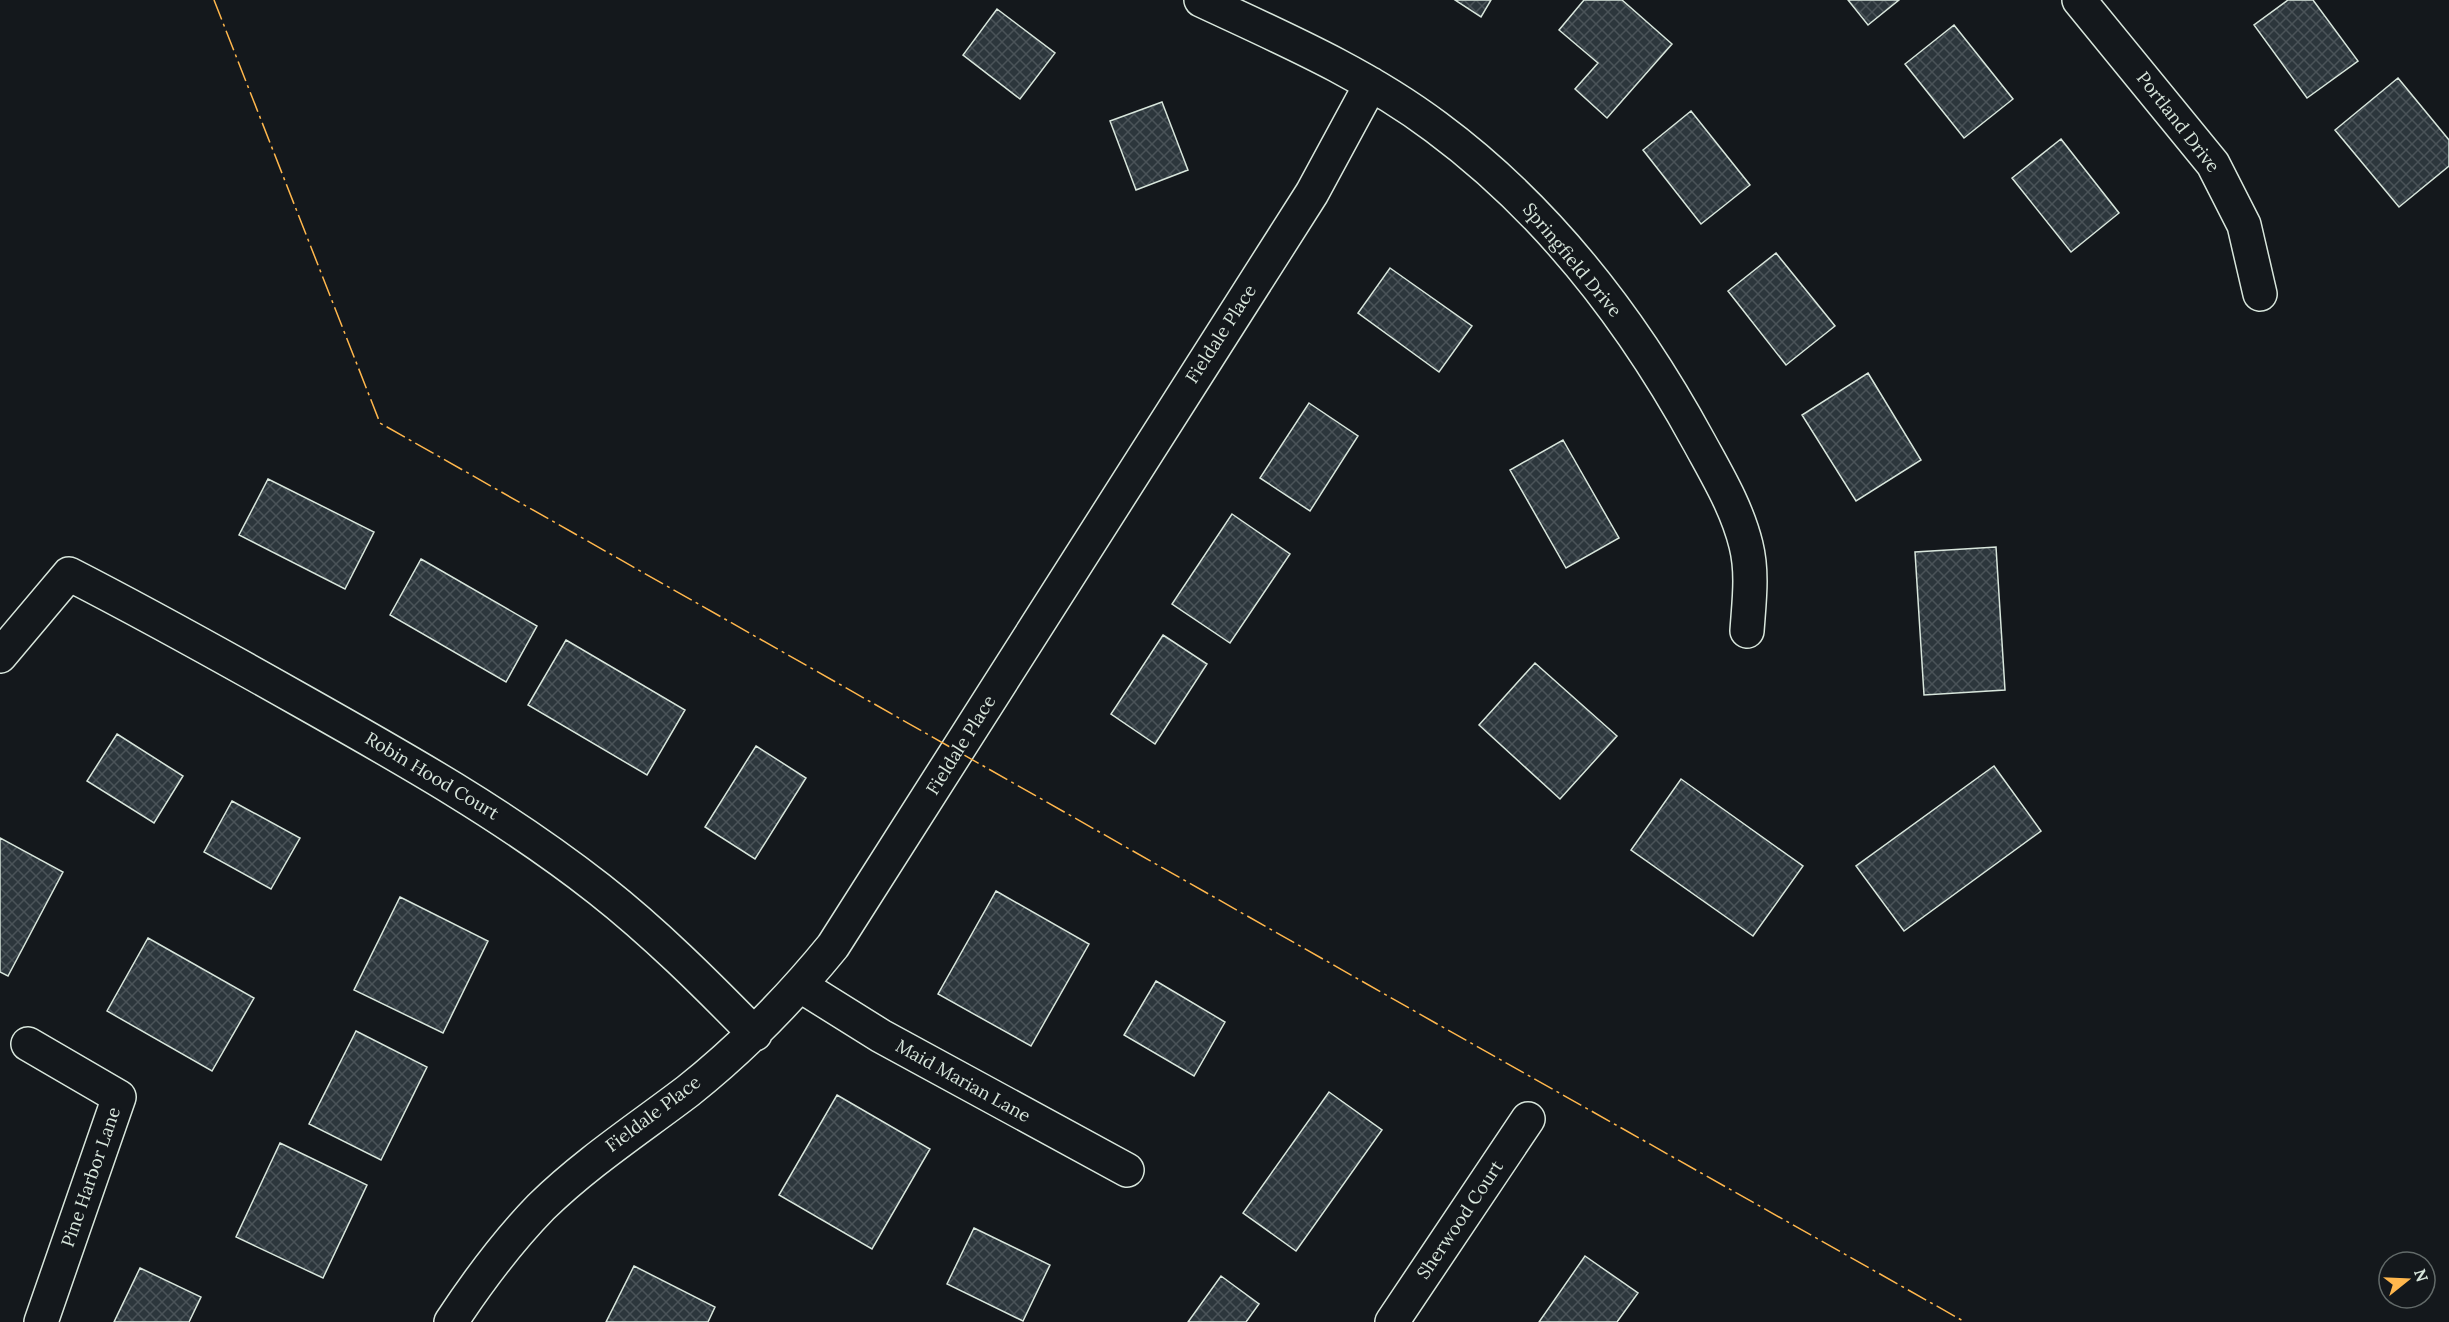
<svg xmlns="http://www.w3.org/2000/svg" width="2449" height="1322" viewBox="0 0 2449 1322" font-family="Lora,serif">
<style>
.building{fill:url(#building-cross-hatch);stroke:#d8e6dc;stroke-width:1.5}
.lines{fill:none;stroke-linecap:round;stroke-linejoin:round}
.minor-casing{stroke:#d8e6dc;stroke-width:36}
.minor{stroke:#14181c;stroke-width:33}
.power{stroke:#ffb74d;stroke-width:1.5;stroke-dasharray:21 4.5 3 4.5;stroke-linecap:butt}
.labels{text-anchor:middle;stroke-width:4.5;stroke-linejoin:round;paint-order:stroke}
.street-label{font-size:18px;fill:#d8e6dc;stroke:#14181c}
</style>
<defs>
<pattern id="building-cross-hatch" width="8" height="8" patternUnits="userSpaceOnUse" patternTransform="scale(1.5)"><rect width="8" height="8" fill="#2c363c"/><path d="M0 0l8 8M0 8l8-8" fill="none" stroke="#4a5358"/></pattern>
</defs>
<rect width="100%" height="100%" fill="#14181c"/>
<path class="building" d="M 1455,0 L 1491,0 L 1481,17 Z
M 1584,0 L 1622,0 L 1672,44 L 1607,118 L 1575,89 L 1598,63 L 1559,30 Z
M 1848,0 L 1899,0 L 1868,25 Z
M 2288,0 L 2313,0 L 2358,61 L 2307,98 L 2254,25 Z
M 997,9 L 1055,53 L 1020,99 L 963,55 Z
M 1954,25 L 2013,99 L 1964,138 L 1905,64 Z
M 2398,78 L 2449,140 L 2449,166 L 2399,207 L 2335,130 Z
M 1162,102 L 1188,170 L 1136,190 L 1110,121 Z
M 1691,111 L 1750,185 L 1701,224 L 1643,150 Z
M 2061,139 L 2119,213 L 2071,252 L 2012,178 Z
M 1776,253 L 1835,326 L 1786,365 L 1728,291 Z
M 1390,268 L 1472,326 L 1439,372 L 1358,313 Z
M 1868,373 L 1921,460 L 1856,501 L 1802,415 Z
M 1309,403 L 1358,436 L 1310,511 L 1260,478 Z
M 1563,440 L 1619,538 L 1566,568 L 1510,470 Z
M 268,479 L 374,532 L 345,589 L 239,535 Z
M 1232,514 L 1290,554 L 1230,643 L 1172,604 Z
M 1996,547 L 2005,690 L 1924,695 L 1915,552 Z
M 421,559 L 537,626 L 506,682 L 390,615 Z
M 1163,635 L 1207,664 L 1155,744 L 1111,714 Z
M 566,640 L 685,710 L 647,775 L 528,705 Z
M 1535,663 L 1617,736 L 1560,799 L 1479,725 Z
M 117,734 L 183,776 L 154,823 L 87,781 Z
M 756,746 L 806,778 L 755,859 L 705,827 Z
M 1994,766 L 2041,831 L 1904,931 L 1856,866 Z
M 1681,779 L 1803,866 L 1753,936 L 1631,850 Z
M 232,801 L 300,838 L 271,889 L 204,852 Z
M 0,838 L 63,872 L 8,976 L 0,972 Z
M 996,891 L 1089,944 L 1031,1046 L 938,994 Z
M 400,897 L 488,941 L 443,1033 L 354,990 Z
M 148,938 L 254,998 L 212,1071 L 107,1011 Z
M 1156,981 L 1225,1022 L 1194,1076 L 1124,1035 Z
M 356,1031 L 427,1067 L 381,1160 L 309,1124 Z
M 1329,1092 L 1382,1130 L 1296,1251 L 1243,1213 Z
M 837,1095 L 930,1149 L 872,1249 L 779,1195 Z
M 280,1143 L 367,1185 L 323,1278 L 236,1237 Z
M 974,1228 L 1050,1265 L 1023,1321 L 947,1284 Z
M 1585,1256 L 1638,1293 L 1617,1322 L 1539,1322 Z
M 634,1266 L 715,1307 L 708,1322 L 606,1322 Z
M 140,1268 L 201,1297 L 189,1322 L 114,1322 Z
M 1221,1276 L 1259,1304 L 1246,1322 L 1188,1322 Z"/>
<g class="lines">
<defs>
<path id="minor" d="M 1201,0 C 1282,38 1364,73 1436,127 C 1548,210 1633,321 1699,442 C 1717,475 1737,508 1746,545 C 1753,573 1749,602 1747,631
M 2079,0 L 2213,164 L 2244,225 L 2260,294
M 0,656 L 69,574 C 147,614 224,657 300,700 C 403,758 506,816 599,889 C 655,933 705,983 755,1034
M 801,986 L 881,1036 L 1127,1170
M 28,1044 L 119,1097 L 41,1322
M 451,1322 C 478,1281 507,1242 541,1207 C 586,1163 638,1129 688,1091 C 742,1048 789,1000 833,946 L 1312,193 L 1371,84
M 1392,1322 L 1528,1119"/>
</defs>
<use href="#minor" class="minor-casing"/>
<use href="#minor" class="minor"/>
<path class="power" d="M 214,0 L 380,423 L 1439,1025 L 1965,1322"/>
</g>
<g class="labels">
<g class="street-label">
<text transform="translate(2178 122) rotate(52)" y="6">Portland Drive</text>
<text transform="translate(1572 260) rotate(50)" y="6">Springfield Drive</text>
<text transform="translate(1221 334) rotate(-57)" y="6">Fieldale Place</text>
<text transform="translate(961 745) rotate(-58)" y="6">Fieldale Place</text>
<text transform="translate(432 776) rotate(31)" y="6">Robin Hood Court</text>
<text transform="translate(963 1081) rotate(29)" y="6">Maid Marian Lane</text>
<text transform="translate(653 1114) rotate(-37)" y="6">Fieldale Place</text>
<text transform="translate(91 1177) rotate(-71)" y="6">Pine Harbor Lane</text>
<text transform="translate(1460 1220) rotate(-56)" y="6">Sherwood Court</text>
</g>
</g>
<g transform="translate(2407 1280) rotate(72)"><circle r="28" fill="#14181c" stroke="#626a69" stroke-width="1.5"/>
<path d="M0-4.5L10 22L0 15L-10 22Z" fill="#ffb74d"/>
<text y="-9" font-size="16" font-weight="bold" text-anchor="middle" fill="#d8e6dc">N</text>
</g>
</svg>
